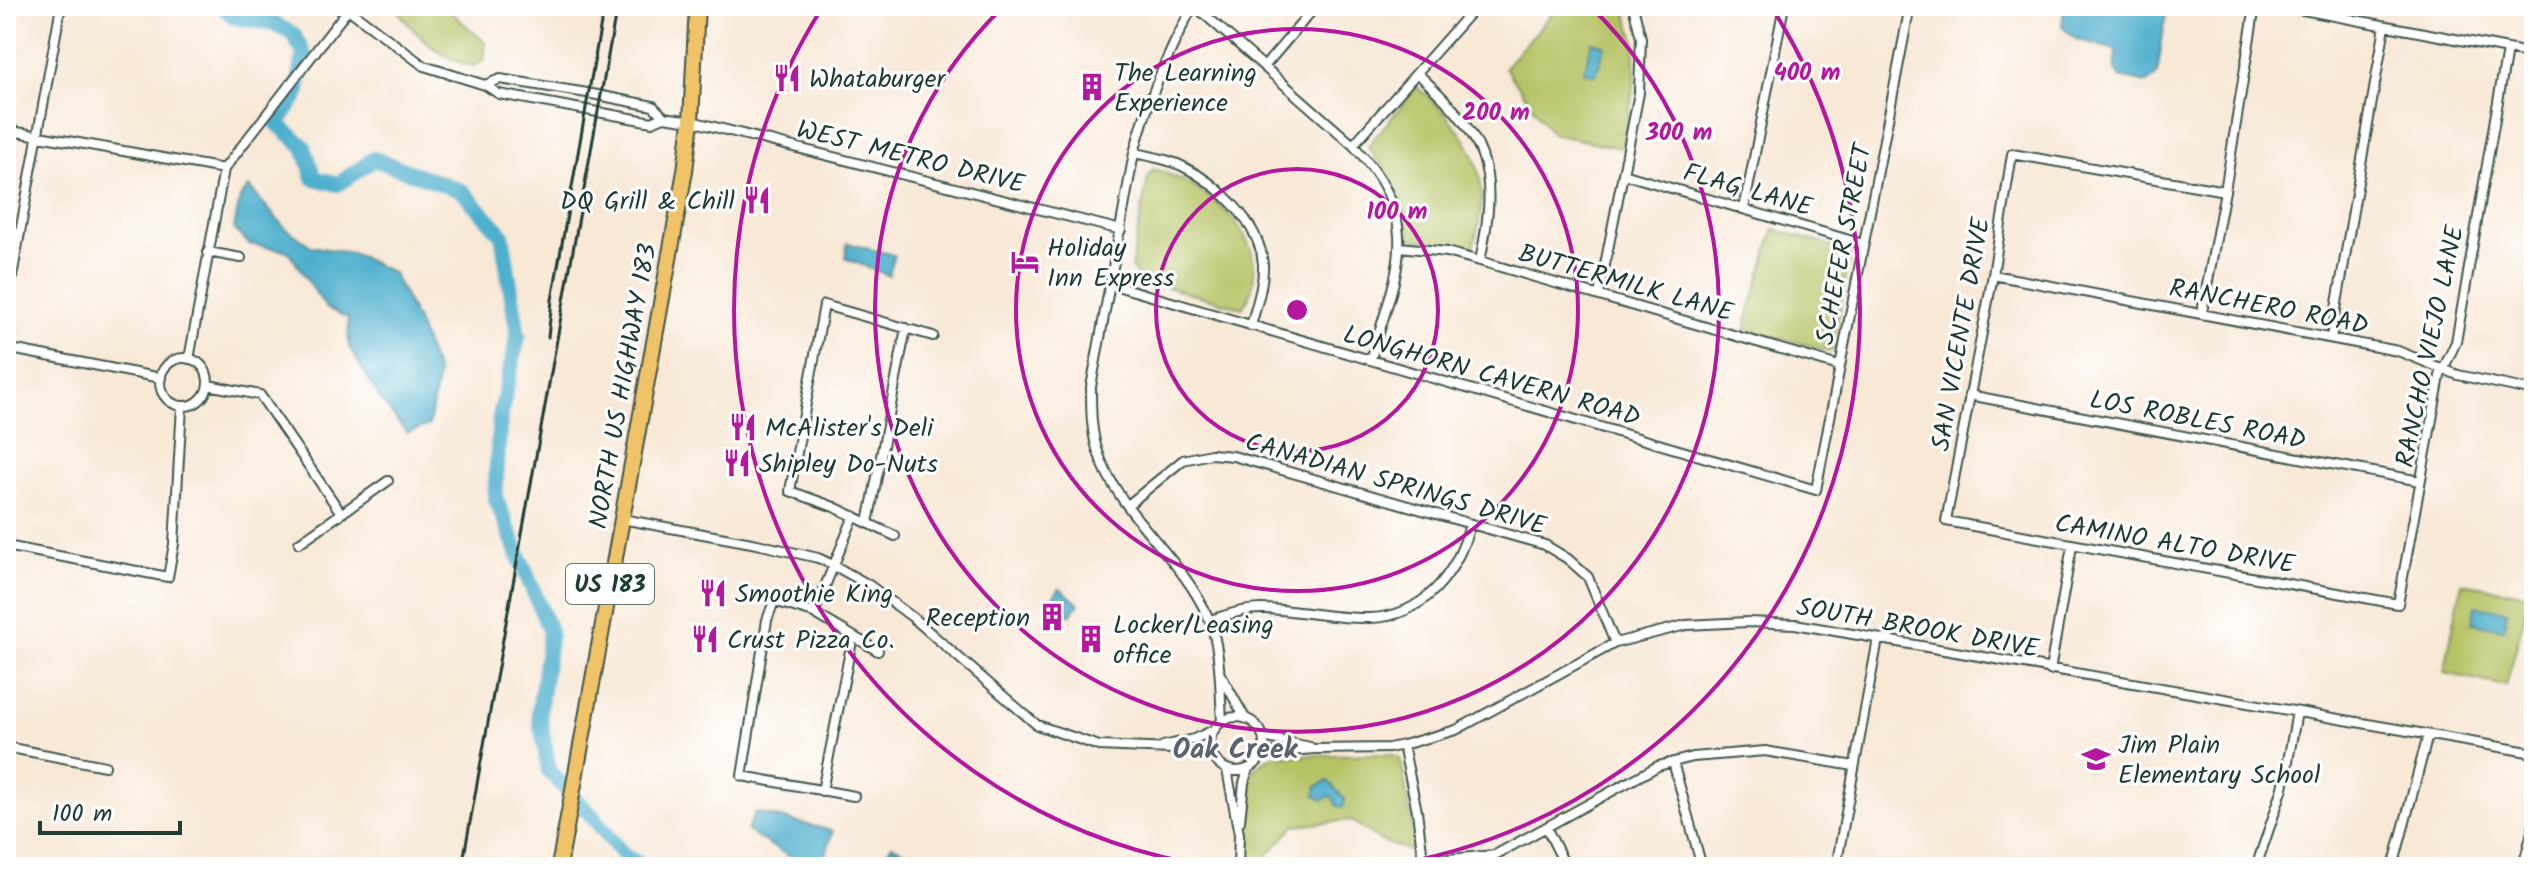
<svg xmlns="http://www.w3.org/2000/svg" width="2540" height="873" viewBox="0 0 2540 873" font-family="Kalam,sans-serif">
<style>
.green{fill:#b6c365;stroke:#6a804c;stroke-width:2}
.water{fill:#4eafcd;stroke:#367680;stroke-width:2}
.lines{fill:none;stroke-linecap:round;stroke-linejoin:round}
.river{stroke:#4eafcd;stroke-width:16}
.street-casing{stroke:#40574c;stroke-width:12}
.primary-casing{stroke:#40574c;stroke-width:18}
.street{stroke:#fff;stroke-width:8}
.primary{stroke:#f0c369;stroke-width:14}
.rail{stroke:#1f3d34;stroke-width:3}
.ring{fill:none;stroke:#b5179e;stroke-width:4}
.labels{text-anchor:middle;stroke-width:6;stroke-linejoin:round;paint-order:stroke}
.shield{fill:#fff;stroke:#627771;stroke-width:2}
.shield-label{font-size:24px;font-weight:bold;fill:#1f3d34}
.poi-label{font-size:26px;fill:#1f3d34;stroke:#fff;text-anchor:start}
.street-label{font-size:26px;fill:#1f3d34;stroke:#fff}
.neighbourhood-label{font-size:28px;font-weight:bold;fill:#5c626e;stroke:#fff}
.centre{fill:#b5179e;stroke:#fff;stroke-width:4}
.ring-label{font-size:24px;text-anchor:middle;font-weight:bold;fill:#b5179e;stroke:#fff;stroke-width:6;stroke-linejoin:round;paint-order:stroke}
</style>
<rect width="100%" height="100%" fill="#fff"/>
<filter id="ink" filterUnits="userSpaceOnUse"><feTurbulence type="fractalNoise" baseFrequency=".0125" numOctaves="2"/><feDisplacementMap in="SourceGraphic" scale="16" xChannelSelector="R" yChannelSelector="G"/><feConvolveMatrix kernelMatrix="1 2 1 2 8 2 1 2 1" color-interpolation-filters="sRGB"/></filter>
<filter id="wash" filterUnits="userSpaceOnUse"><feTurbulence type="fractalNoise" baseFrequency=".006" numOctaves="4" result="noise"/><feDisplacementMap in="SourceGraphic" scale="32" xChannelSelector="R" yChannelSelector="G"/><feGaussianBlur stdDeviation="1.8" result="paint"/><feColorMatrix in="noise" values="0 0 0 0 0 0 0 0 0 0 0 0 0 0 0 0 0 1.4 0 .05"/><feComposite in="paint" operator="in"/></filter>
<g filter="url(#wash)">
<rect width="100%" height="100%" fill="#f8e8d6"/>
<path class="green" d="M 394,6 L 447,6 C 456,21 475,30 486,44 L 484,61 L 474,66 C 439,60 414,33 394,6 Z
M 1559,6 L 1624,6 L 1635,40 L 1635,80 L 1622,148 L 1552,134 L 1505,67 Z
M 1417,87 C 1472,134 1497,177 1472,249 L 1410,238 L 1401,198 L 1368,146 Z
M 1153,169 C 1208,184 1283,244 1243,308 L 1141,280 L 1131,268 L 1148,177 Z
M 1774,229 L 1844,250 L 1850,254 L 1833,347 L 1830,351 L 1745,329 Z
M 2462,583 L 2530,595 L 2506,686 L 2444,673 Z
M 1391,754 L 1400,759 L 1402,766 L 1417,853 L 1381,841 L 1351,820 L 1295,826 L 1262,861 L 1248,860 C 1246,837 1239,796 1249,777 C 1254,767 1264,761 1273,756 Z"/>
<path class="water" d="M 2064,6 L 2167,6 L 2157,75 L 2147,83 L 2120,77 L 2115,69 L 2116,50 L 2076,39 L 2062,27 Z
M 1592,42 L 1605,45 L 1596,75 L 1584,72 Z
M 249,187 L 284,227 L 311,246 L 355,254 L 393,273 L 416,319 L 438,375 L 429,425 L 407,433 L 382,402 L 349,347 L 348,318 L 326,308 L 288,251 L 249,244 L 234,229 L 240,198 Z
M 847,243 L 894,255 L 889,276 L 845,258 Z
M 1060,588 L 1079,604 L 1070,615 L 1051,599 Z
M 2475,606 L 2507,611 L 2504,629 L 2472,623 Z
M 1328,781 L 1345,799 L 1343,807 L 1337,806 L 1333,797 L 1329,796 L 1323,800 L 1315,796 L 1317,786 Z
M 755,812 L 833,831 L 822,867 L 807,867 L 747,831 Z
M 892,845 L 910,854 L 919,867 L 874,867 Z"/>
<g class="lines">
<path class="river" d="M 223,6 L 234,17 L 272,23 L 293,34 L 304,54 L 297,95 L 277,123 L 304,147 L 314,178 L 338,184 L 374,159 L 462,191 L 502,234 L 518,336 L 500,416 L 495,497 L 550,632 L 539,712 L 549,771 L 593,817 L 624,856 L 645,867"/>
</g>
</g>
<g filter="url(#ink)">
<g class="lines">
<defs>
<path id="street" d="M 344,6 L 424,66 L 485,85 L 499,94 L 652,122 L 664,117 L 691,121 L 1121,230
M 1193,6 C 1167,55 1148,99 1134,153 L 1091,387 C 1091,408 1091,429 1097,449 C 1117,514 1181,555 1208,617 C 1221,645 1220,690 1222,721
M 1195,6 L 1353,145 C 1426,223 1397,270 1371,359
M 2282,6 L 2534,54
M 1264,67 L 1316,6
M 1417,73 C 1487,137 1500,167 1480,261
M 485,85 L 500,79 L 587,93 L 653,106 L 664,117
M 6,130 L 224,169
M 1353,145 L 1476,6
M 1134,153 C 1151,156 1167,159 1182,166 C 1217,183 1260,223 1263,264 C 1264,285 1256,306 1251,326
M 1623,174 L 1863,244
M 2225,191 L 2012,154 L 1993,275 L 1946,521 L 2398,604 L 2440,376 L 2456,342 L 2507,50
M 1744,209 L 1784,6
M 1400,247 L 1447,252 L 1480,261 L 1839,366
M 208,252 L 241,258
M 1993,275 L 2398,351 L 2458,375 L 2534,391
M 1110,284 L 1816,490 L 1910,6
M 1599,295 L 1639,93 L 1641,38 L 1633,6
M 6,310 L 61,6
M 2202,312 L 2225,191 L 2255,6
M 2331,338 L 2385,26
M 6,348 L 161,378
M160 382a24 24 0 1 1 48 0a24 24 0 1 1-48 0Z
M 189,359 L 224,169 L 350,7
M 208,385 L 260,395 L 341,513
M 1969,395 L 2420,481
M 1128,505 L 1183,460 L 1211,454 L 1233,456 L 1545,545 L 1568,559 L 1588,577 L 1615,643
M 622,519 L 757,544 L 818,558 L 833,565 L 869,585 L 912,617 L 1037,725 L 1099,746 L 1195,750 L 1211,754
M 868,523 L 906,328
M 2530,525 L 2534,524
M 895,536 L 834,507 L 790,491 L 824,305 L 933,336
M 299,543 L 388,481
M 6,546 L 168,577 L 174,544 L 182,406
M 814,613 L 854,516
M 1210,620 C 1227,615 1246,608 1264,609 C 1300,610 1334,619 1370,618 C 1424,617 1458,572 1470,524
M 2050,670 L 2072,546
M 1222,677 L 1245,718
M1210 744a27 27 0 1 1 54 0a27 27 0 1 1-54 0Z
M 1263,737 L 1310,747
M 1403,745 L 1417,811 L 1424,867
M 1163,746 L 1194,739 L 1214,730
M 6,747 L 105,766
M 1263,753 L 1315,749 L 1389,748 L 1403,745 L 1456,730 L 1615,643 L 1686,625 L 1748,622 L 1795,624 L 2534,753
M 1673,762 L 1702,867
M 1227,770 L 1239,834 L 1238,867
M 822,791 L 853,636
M 854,796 L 742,776 L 767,620 L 774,601 L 814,613 L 878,651
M 1240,821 L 1244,783 L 1248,769
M 1546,827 L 1566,867
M 1424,861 L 1495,855 L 1658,766 L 1693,757 L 1765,751 L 1854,766
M 1836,867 L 1878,639
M 2256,867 L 2283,788 L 2297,712
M 2393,867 L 2428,735
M 2523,867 L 2534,824"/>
<path id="primary" d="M 559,867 L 685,171 L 691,121 L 697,6"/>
</defs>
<use href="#street" class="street-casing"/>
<use href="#primary" class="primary-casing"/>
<use href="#street" class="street"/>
<use href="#primary" class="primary"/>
<path class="rail" d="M 548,337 L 552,300 L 604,6
M 462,867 L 617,6"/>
</g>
</g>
<g class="ring">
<circle cx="1297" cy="310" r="141"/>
<circle cx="1297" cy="310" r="281"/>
<path d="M1590 6A422 422 0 1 1 1004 6"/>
<path d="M1214 867A563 563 0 0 1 822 8M1772 8A563 563 0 0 1 1380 867"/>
</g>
<defs>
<symbol id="restaurant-bare" viewBox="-9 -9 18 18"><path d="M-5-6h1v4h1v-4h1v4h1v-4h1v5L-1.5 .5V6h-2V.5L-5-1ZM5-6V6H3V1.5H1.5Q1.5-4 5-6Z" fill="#b5179e" stroke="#fff" stroke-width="2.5" paint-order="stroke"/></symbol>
<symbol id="building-bare" viewBox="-9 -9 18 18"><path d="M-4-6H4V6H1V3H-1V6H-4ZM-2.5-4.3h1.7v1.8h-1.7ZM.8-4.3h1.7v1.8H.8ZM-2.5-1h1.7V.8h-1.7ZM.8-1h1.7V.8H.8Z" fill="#b5179e" stroke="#fff" stroke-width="2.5" paint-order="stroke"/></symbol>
<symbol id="hotel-bare" viewBox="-9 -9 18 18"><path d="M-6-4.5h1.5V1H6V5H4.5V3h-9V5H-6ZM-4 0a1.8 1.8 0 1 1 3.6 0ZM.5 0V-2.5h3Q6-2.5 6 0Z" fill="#b5179e" stroke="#fff" stroke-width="2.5" paint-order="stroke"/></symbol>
<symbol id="school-bare" viewBox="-9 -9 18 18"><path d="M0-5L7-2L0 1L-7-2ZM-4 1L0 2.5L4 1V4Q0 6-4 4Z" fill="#b5179e" stroke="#fff" stroke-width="2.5" paint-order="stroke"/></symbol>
</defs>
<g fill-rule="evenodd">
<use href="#restaurant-bare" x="767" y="58" width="40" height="40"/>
<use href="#building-bare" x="1072" y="67" width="40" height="40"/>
<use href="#restaurant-bare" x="737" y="180" width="40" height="40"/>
<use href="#hotel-bare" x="1005" y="242" width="40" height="40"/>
<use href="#restaurant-bare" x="723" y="407" width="40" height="40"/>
<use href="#restaurant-bare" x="717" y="443" width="40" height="40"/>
<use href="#restaurant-bare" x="693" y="573" width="40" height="40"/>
<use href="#building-bare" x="1032" y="597" width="40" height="40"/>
<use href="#restaurant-bare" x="685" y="619" width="40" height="40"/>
<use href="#building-bare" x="1071" y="619" width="40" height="40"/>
<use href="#school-bare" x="2076" y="739" width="40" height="40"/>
</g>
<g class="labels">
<rect class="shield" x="566" y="564" width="88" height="40" rx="6"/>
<g class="shield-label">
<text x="610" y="592">US 183</text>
</g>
<g class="poi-label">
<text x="1114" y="81">The Learning<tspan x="1114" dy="30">Experience</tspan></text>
<text x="809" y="87">Whataburger</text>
<text x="735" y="209" text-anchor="end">DQ Grill &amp; Chill</text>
<text x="1047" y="256">Holiday<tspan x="1047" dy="30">Inn Express</tspan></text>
<text x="765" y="436">McAlister's Deli</text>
<text x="759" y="472">Shipley Do-Nuts</text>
<text x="735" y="602">Smoothie King</text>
<text x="1030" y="626" text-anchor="end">Reception</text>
<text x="1113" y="633">Locker/Leasing<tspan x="1113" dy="30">office</tspan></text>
<text x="727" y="648">Crust Pizza Co.</text>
<text x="2118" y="753">Jim Plain<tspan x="2118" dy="30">Elementary School</tspan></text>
</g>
<g class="street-label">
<text transform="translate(911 156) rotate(14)" y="9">WEST METRO DRIVE</text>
<text transform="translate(1748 189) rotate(16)" y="9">FLAG LANE</text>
<text transform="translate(1843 244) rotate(-79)" y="9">SCHEFER STREET</text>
<text transform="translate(1626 282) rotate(16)" y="9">BUTTERMILK LANE</text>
<text transform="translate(2269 306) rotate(11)" y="9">RANCHERO ROAD</text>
<text transform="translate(1960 334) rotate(-80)" y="9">SAN VICENTE DRIVE</text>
<text transform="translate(2429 346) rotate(-78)" y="9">RANCHO VIEJO LANE</text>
<text transform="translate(1492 375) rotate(16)" y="9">LONGHORN CAVERN ROAD</text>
<text transform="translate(622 386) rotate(-80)" y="9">NORTH US HIGHWAY 183</text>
<text transform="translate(2198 419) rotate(11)" y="9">LOS ROBLES ROAD</text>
<text transform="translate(1396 483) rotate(16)" y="9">CANADIAN SPRINGS DRIVE</text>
<text transform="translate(2175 543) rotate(10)" y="9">CAMINO ALTO DRIVE</text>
<text transform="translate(1918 627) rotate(10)" y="9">SOUTH BROOK DRIVE</text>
</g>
<g class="neighbourhood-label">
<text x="1235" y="758">Oak Creek</text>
</g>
</g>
<circle cx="1297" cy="310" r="12" class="centre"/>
<g class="ring-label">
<text x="1807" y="80">400 m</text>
<text x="1496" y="120">200 m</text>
<text x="1679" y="140">300 m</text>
<text x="1397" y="219">100 m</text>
</g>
<rect width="2540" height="873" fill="none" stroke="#fff" stroke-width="32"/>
<path d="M40 821v12h140v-12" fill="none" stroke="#1f3d34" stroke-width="4"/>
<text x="52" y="821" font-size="24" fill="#1f3d34" stroke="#ffffff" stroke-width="6" paint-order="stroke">100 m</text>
</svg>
